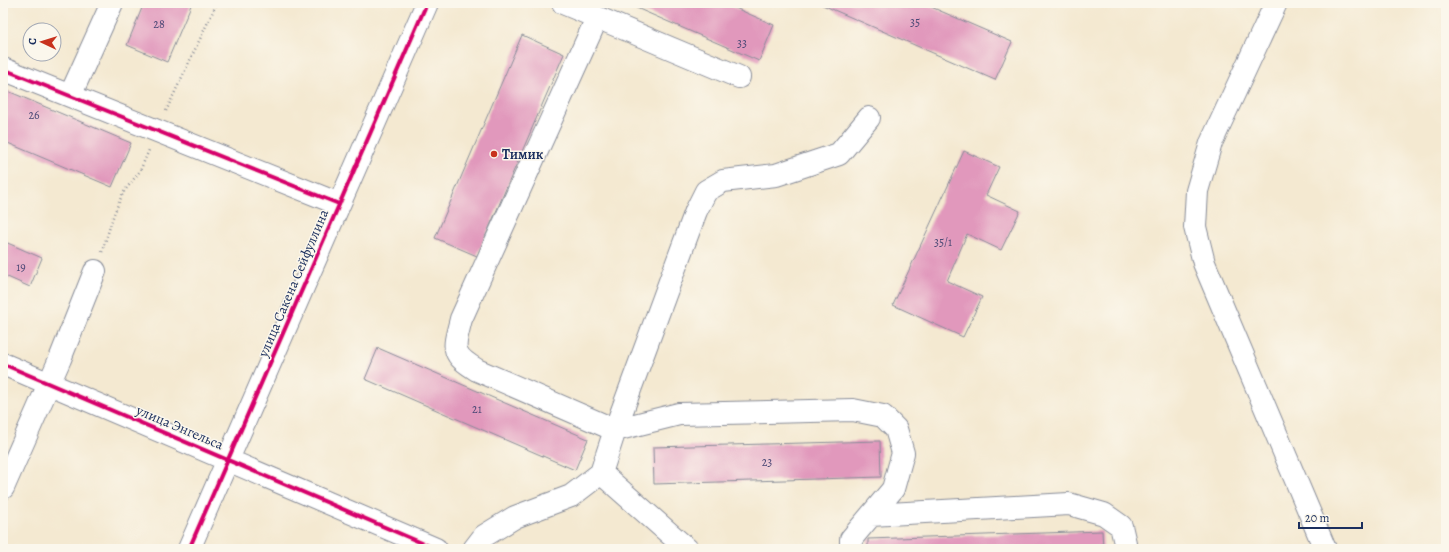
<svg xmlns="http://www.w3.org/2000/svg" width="1449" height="552" viewBox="0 0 1449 552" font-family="Alegreya,serif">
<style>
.building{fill:#e198bc}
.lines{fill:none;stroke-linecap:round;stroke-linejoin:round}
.minor-casing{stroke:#888c98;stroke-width:24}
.path{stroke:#888c98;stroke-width:2.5;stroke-dasharray:1 3;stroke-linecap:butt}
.minor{stroke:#fff;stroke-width:22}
.cycleway-casing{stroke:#fbf7ec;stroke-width:6}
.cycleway{stroke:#d6006c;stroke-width:4}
.poi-dot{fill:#c8321e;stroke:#fbf7ec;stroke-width:1.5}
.labels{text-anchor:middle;stroke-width:3;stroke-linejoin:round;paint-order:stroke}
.number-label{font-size:12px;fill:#4c4976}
.poi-label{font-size:14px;font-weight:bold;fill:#1b2f5e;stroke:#fbf7ec;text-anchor:start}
.street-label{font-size:14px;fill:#1b2f5e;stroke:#fbf7ec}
</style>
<rect width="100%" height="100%" fill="#fbf7ec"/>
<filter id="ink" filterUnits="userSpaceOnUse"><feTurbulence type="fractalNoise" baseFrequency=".025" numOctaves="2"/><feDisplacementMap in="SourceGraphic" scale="8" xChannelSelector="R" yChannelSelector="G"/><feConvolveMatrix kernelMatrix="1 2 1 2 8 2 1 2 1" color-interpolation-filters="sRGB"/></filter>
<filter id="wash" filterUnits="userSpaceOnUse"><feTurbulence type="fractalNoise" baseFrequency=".012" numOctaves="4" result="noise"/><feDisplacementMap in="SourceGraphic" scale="16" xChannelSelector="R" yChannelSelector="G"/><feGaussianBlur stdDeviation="0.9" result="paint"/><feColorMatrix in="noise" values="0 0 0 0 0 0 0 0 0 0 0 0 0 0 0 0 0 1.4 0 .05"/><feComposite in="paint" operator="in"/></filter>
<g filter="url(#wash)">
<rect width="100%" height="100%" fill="#f4e9d1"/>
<g id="blocks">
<path class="building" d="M 144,3 L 192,3 L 167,62 L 127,45 Z
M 625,3 L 724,3 L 774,25 L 759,61 Z
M 818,3 L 922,3 L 1012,42 L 995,80 Z
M 522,35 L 564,54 L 477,256 L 435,238 Z
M 3,89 L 131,143 L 112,187 L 3,141 Z
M 964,151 L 999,167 L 986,195 L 1020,211 L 1001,250 L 967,234 L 947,281 L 982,297 L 963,337 L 893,305 Z
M 3,241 L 42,258 L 30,287 L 3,275 Z
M 378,348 L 588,439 L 575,470 L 365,379 Z
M 880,441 L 881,477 L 654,484 L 653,447 Z
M 1102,531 L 1103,549 L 868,549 L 868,539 Z"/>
</g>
</g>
<g filter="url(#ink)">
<use href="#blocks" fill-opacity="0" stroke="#888c98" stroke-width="1"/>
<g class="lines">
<defs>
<path id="minor" d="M 563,3 L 739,77
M 1276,3 L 1211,143 L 1197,191 L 1195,227 L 1204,263 L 1325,549
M 597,18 L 461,319 C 454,348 449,353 477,370 L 615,430 L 679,414 L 853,410 L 883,416 L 896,429 L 903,453 L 893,489 L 851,539 L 851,549
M 3,69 L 339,204
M 70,96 L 112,3
M 3,364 L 436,549
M 601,473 L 687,549
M 3,488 L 60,359 L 95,271
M 871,515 L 1069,504 L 1104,514 L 1121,526 L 1125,543 L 1125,549
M 189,549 L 427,3
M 474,549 L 484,536 L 515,517 L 571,496 L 601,473 L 615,430 L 696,211 L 706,191 L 723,181 L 776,175 L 839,154 L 869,118"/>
</defs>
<use href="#minor" class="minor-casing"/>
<path class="path" d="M 166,111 L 217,3
M 102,252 L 114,214 L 123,193 L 140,171 L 149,150"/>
<use href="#minor" class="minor"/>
<defs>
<path id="cycleway" d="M 3,69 L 339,204
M 3,364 L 436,549
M 189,549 L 427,3"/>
</defs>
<use href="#cycleway" class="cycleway-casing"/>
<use href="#cycleway" class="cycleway"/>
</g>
</g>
<circle class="poi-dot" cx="494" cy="154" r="4"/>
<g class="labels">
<g class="number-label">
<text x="915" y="26">35</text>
<text x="159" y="28">28</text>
<text x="742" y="47">33</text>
<text x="34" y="119">26</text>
<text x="943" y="246">35/1</text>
<text x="21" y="271">19</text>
<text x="477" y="413">21</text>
<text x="767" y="466">23</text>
</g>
<g class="poi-label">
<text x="502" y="159">Тимик</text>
</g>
<g class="street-label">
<text transform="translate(293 283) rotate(-67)" y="5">улица Сакена Сейфуллина</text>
<text transform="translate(180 427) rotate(23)" y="5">улица Энгельса</text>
</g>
</g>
<rect width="1449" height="552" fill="none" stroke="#fbf7ec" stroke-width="16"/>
<g transform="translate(42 42) rotate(274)"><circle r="19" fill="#fbf7ec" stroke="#a1a7b3"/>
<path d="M0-3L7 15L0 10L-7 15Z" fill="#c8321e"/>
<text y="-6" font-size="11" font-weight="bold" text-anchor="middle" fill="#1b2f5e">С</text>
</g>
<path d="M1299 522v6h63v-6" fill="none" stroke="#1b2f5e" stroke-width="2"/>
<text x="1305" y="522" font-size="12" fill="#1b2f5e" stroke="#fbf7ec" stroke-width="3" paint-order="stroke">20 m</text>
</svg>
